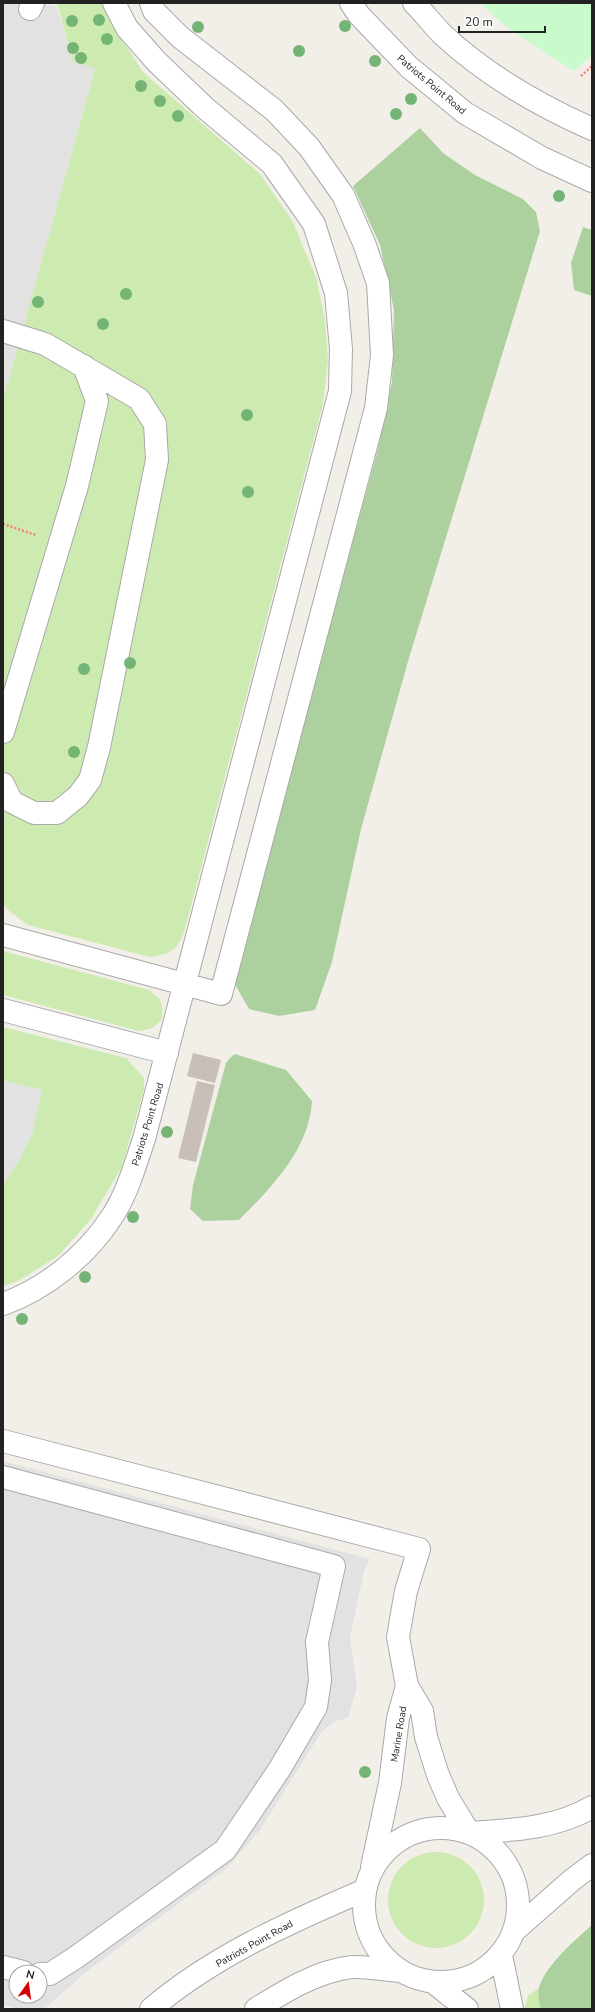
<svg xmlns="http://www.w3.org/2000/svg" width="595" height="2012" viewBox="0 0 595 2012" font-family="'Nunito Sans',sans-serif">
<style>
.grass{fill:#cdebb0}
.forest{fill:#add19e}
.park{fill:#c8facc}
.parking{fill:#e2e2e2;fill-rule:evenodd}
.building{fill:#c7bfb8}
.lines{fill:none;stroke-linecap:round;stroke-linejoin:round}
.minor-casing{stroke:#a9a9a9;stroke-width:24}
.path{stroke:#fa8072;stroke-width:2.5;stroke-dasharray:2 2;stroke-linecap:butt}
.minor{stroke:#fff;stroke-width:22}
.tree{fill:#74b475}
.labels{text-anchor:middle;stroke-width:4;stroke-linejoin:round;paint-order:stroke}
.street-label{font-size:10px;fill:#222;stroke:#fff}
</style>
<rect width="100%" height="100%" fill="#f2efe9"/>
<path class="grass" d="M 57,3 L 105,3 L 120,37 L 143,72 L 260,174 L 292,220 L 316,277 L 325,320 L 328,360 L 323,404 L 185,929 C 177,951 173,953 150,957 L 28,925 L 9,911 L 3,904 L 3,399 L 95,69 L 73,62 Z
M 3,951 L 149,990 L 159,998 L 163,1009 L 161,1020 L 153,1028 L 139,1031 L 3,995 Z
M 3,1027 L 126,1058 L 144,1078 L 144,1089 L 122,1167 L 91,1219 L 58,1256 L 18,1281 L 3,1286 L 3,1185 L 42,1090 L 3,1081 Z
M388 1900a48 48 0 1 1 96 0a48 48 0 1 1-96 0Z
M 539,1988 L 540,2009 L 524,2009 L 528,1996 Z"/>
<path class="forest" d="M 420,128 L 443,153 L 475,175 L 523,199 L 536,212 L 540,231 L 409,658 L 361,829 L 332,962 L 315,1010 L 279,1016 L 249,1009 L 233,981 L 378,449 L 392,382 L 394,310 L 380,245 L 353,186 Z
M 583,227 L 592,230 L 592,296 L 574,290 L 571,263 Z
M 235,1054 L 286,1070 L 312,1101 C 309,1150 271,1188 239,1220 L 203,1221 L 190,1209 L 193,1185 L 226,1063 L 231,1057 Z
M 592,1925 L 592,2009 L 540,2009 C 540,2003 537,1993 539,1987 C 547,1964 574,1941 592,1925 Z"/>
<path class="park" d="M 480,3 L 592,3 L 592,55 L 574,71 L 509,29 Z"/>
<path class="parking" d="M 3,3 L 40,3 L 57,7 L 73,62 L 95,68 L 3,399 Z
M 3,1081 L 42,1090 L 32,1135 L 21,1157 L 3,1185 Z
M 3,1461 L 370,1559 L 364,1571 L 350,1638 L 357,1687 L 348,1718 L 336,1721 L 322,1731 L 260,1830 L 227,1868 L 91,1968 L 44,2009 L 19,2009 L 3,2005 ZM 16,1972 L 40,1972 L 40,1996 L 16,1996 Z"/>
<path class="building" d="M 193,1053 L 221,1060 L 215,1083 L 187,1076 Z
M 197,1081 L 215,1085 L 196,1162 L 178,1158 Z"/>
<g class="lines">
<defs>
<path id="minor" d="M 351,3 L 359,15 L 409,67 L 465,113 L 542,158 L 592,181
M 414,3 C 424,13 433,25 443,35 C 486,75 538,105 592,129
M 30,9 L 33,3
M 3,331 L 45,344 L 139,399 L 155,424 L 157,460 L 99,747 L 90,780 L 78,796 L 57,813 L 34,813 L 12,802 L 3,784
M 3,732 L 77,486 L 97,401 L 84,366
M 3,935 L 221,994 L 376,408 L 382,355 L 378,283 L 364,243 L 343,195 L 309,147 L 274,110 L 180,37 L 154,11 L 151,3
M 3,1010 L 167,1053
M 3,1304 C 46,1289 87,1255 111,1218 C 127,1195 135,1165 144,1139 L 340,391 L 341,349 L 336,293 L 314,224 L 272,164 L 204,107 L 156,61 L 127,28 L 114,3
M 3,1441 L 419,1549 L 406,1591 L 398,1637 L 407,1686 L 422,1711 L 426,1737 L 438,1775 L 448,1798 L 469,1833 C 511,1830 555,1829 592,1807
M 3,1477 L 334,1566 L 317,1642 L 320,1680 L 316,1707 L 279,1770 L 225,1850 L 75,1958 L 50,1974 L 40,1974
M364 1905a77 77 0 1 1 154 0a77 77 0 1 1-154 0Z
M 372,1867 L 390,1783 L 398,1718 L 407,1686
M 514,1931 L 572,1880 L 592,1865
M 501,1955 L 512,2009
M 3,1967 L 23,1972
M 433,1982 L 467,2009
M 151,2009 C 213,1956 290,1922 365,1890
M 256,2009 C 285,1991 317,1971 352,1967 C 367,1966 385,1970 401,1971"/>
</defs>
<use href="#minor" class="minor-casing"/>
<path class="path" d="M 561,3 L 563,3
M 581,76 L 592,66
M 3,524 L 36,535"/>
<use href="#minor" class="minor"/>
</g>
<g class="tree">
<circle cx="99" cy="20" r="6"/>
<circle cx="72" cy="21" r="6"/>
<circle cx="345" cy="26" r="6"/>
<circle cx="198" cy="27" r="6"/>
<circle cx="107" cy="39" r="6"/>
<circle cx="73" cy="48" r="6"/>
<circle cx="299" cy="51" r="6"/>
<circle cx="81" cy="58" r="6"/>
<circle cx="375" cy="61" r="6"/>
<circle cx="141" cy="86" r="6"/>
<circle cx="411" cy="99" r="6"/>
<circle cx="160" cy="101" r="6"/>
<circle cx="396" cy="114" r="6"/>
<circle cx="178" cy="116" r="6"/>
<circle cx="559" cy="196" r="6"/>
<circle cx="126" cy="294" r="6"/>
<circle cx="38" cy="302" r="6"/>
<circle cx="103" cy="324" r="6"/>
<circle cx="247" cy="415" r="6"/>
<circle cx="248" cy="492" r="6"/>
<circle cx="130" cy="663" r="6"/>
<circle cx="84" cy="669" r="6"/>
<circle cx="74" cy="752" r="6"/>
<circle cx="167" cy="1132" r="6"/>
<circle cx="133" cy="1217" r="6"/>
<circle cx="85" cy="1277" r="6"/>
<circle cx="22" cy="1319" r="6"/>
<circle cx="365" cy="1772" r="6"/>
</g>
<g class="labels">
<g class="street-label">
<text transform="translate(432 84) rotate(40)" y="4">Patriots Point Road</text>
<text transform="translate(147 1124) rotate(-73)" y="4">Patriots Point Road</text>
<text transform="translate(398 1734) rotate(-81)" y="4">Marine Road</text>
<text transform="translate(254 1943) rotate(-29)" y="4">Patriots Point Road</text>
</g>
</g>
<rect width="595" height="2012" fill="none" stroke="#222222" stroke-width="8"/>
<g transform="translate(28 1984) rotate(14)"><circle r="19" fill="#ffffff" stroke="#a7a7a7"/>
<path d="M0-3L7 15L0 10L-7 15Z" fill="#d40000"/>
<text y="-6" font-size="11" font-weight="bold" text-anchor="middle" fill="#222222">N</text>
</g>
<path d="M459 26v6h86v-6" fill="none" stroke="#222222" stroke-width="2"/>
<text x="465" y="26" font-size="12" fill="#222222" stroke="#ffffff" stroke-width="3" paint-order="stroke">20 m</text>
</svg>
